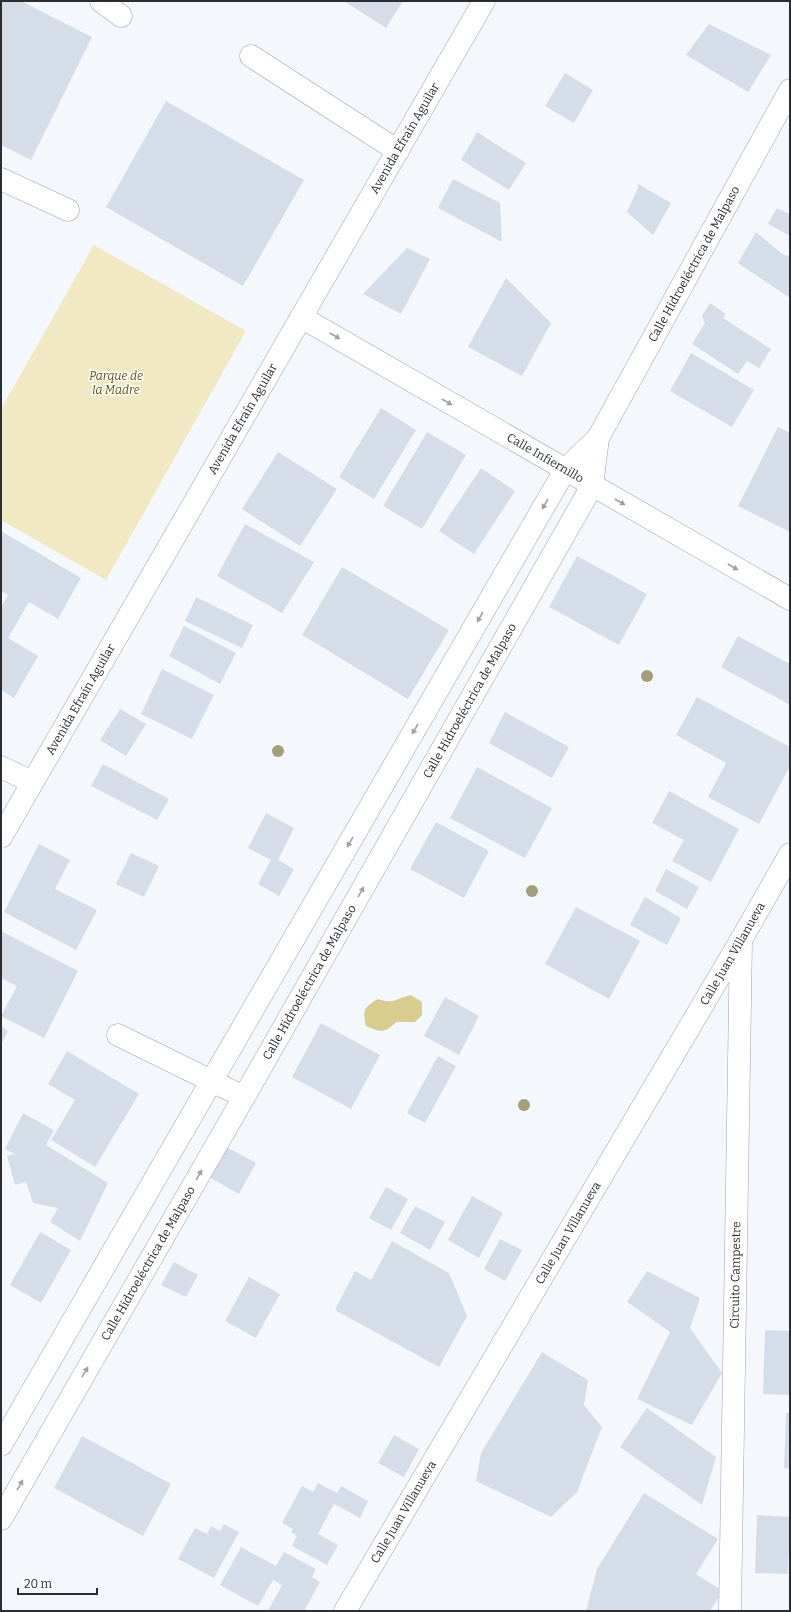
<svg xmlns="http://www.w3.org/2000/svg" width="791" height="1612" viewBox="0 0 791 1612" font-family="Bitter,serif">
<style>
.green{fill:#f1e9c3}
.water{fill:#d9cc8f}
.building{fill:#d5dde9}
.lines{fill:none;stroke-linecap:round;stroke-linejoin:round}
.minor-casing{stroke:#9aa2ad;stroke-width:23}
.major-casing{stroke:#9aa2ad;stroke-width:23}
.minor{stroke:#fff;stroke-width:22}
.major{stroke:#fff;stroke-width:22}
.tree{fill:#a49f79}
.oneway{fill:#9fa0a3}
.labels{text-anchor:middle;stroke-width:3;stroke-linejoin:round;paint-order:stroke}
.street-label{font-size:12px;fill:#2a2d32;stroke:#fff}
.park-label{font-size:12px;font-style:italic;fill:#63560d;stroke:#fff}
</style>
<rect width="100%" height="100%" fill="#f4f8fd"/>
<path class="green" d="M 94,245 L 246,331 L 106,580 L 1,520 L 1,409 Z"/>
<path class="water" d="M 411,995 L 422,1002 L 422,1015 L 415,1022 L 396,1022 C 385,1034 380,1032 366,1026 C 362,1010 364,1007 378,999 C 395,1005 395,998 411,995 Z"/>
<path class="building" d="M 1,1 L 21,1 L 92,37 L 31,160 L 1,145 Z
M 344,1 L 403,1 L 386,28 Z
M 709,24 L 771,55 L 748,92 L 686,55 Z
M 565,73 L 593,90 L 574,123 L 545,106 Z
M 166,101 L 304,180 L 243,286 L 106,207 Z
M 477,132 L 526,163 L 509,190 L 461,160 Z
M 453,179 L 500,203 L 502,242 L 438,208 Z
M 638,184 L 671,203 L 653,235 L 626,211 L 628,210 L 638,188 Z
M 777,208 L 790,214 L 790,236 L 768,224 Z
M 756,232 L 781,253 L 790,257 L 790,298 L 738,263 Z
M 407,248 L 430,259 L 401,314 L 363,294 Z
M 506,278 L 551,323 L 522,376 L 468,347 Z
M 710,303 L 726,314 L 723,318 L 771,349 L 759,368 L 747,361 L 738,374 L 692,344 L 705,323 L 702,316 Z
M 691,353 L 754,390 L 732,427 L 670,391 Z
M 381,408 L 416,430 L 374,499 L 339,477 Z
M 778,427 L 790,433 L 790,532 L 738,506 Z
M 427,432 L 466,455 L 422,529 L 383,506 Z
M 278,452 L 337,489 L 300,546 L 242,509 Z
M 481,468 L 515,491 L 474,554 L 439,531 Z
M 245,524 L 314,562 L 282,613 L 217,576 Z
M 1,531 L 81,578 L 58,619 L 29,602 L 8,638 L 38,656 L 14,698 L 1,690 L 1,607 L 8,595 L 1,591 Z
M 577,556 L 647,594 L 619,645 L 549,607 Z
M 342,567 L 449,630 L 408,699 L 302,635 Z
M 196,597 L 253,625 L 242,648 L 185,621 Z
M 184,626 L 236,653 L 220,684 L 169,656 Z
M 738,636 L 790,664 L 790,705 L 721,667 Z
M 162,669 L 214,695 L 192,739 L 141,714 Z
M 697,697 L 790,747 L 790,766 L 759,824 L 708,797 L 726,763 L 676,735 Z
M 120,709 L 146,724 L 126,756 L 100,740 Z
M 505,712 L 569,747 L 552,778 L 489,743 Z
M 103,764 L 169,799 L 157,820 L 91,786 Z
M 477,767 L 552,808 L 525,858 L 450,818 Z
M 669,791 L 739,829 L 711,882 L 672,861 L 684,840 L 652,823 Z
M 266,813 L 294,828 L 278,860 L 294,869 L 279,896 L 258,884 L 271,860 L 248,848 Z
M 436,822 L 489,851 L 464,898 L 410,869 Z
M 39,844 L 70,860 L 55,889 L 97,910 L 76,950 L 4,912 Z
M 131,853 L 159,866 L 144,897 L 116,884 Z
M 666,869 L 699,887 L 687,909 L 655,891 Z
M 645,897 L 681,918 L 667,945 L 630,925 Z
M 576,907 L 640,941 L 609,999 L 545,964 Z
M 1,931 L 78,971 L 44,1038 L 1,1016 L 17,986 L 1,978 Z
M 445,997 L 479,1016 L 459,1055 L 424,1036 Z
M 321,1023 L 380,1055 L 351,1109 L 292,1077 Z
M 1,1026 L 8,1031 L 1,1044 Z
M 67,1051 L 139,1094 L 95,1167 L 51,1140 L 75,1100 L 48,1084 Z
M 438,1056 L 456,1066 L 425,1123 L 407,1113 Z
M 23,1113 L 54,1130 L 46,1145 L 108,1183 L 80,1241 L 50,1222 L 58,1208 L 33,1203 L 26,1182 L 15,1185 L 7,1156 L 15,1154 L 5,1149 Z
M 223,1145 L 256,1163 L 239,1194 L 207,1176 Z
M 386,1187 L 408,1199 L 391,1230 L 369,1218 Z
M 472,1196 L 503,1213 L 479,1258 L 448,1240 Z
M 415,1206 L 445,1222 L 430,1250 L 400,1233 Z
M 40,1232 L 71,1250 L 41,1303 L 10,1285 Z
M 500,1239 L 522,1250 L 505,1281 L 484,1269 Z
M 392,1241 L 449,1273 L 467,1316 L 439,1367 L 335,1310 L 355,1271 L 371,1280 Z
M 174,1262 L 198,1275 L 186,1297 L 161,1285 Z
M 647,1271 L 700,1298 L 690,1328 L 722,1373 L 692,1425 L 637,1399 L 670,1332 L 627,1302 Z
M 249,1277 L 280,1294 L 256,1338 L 225,1321 Z
M 765,1330 L 790,1331 L 790,1395 L 763,1394 Z
M 542,1352 L 588,1380 L 584,1405 L 602,1427 L 577,1492 L 551,1517 L 476,1481 L 481,1453 Z
M 647,1408 L 716,1457 L 702,1505 L 620,1447 Z
M 786,1413 L 790,1413 L 790,1469 L 784,1468 Z
M 394,1435 L 419,1449 L 404,1477 L 378,1463 Z
M 82,1436 L 171,1484 L 143,1536 L 54,1488 Z
M 318,1483 L 337,1493 L 341,1486 L 368,1501 L 360,1518 L 334,1504 L 318,1534 L 338,1545 L 327,1565 L 292,1546 L 297,1536 L 291,1532 L 293,1529 L 282,1523 L 302,1486 L 313,1492 Z
M 644,1493 L 718,1539 L 696,1574 L 723,1591 L 710,1611 L 586,1611 L 597,1569 Z
M 757,1515 L 790,1517 L 788,1574 L 755,1573 Z
M 224,1524 L 239,1532 L 214,1578 L 178,1559 L 195,1528 L 207,1534 L 211,1526 L 220,1531 Z
M 241,1547 L 276,1566 L 284,1552 L 316,1569 L 312,1577 L 320,1582 L 304,1611 L 268,1611 L 282,1585 L 273,1580 L 258,1606 L 220,1585 Z"/>
<g class="lines">
<defs>
<g id="minor">
<path d="M 101,1 L 121,16"/>
<path d="M 251,56 L 398,151"/>
<path d="M 1,179 L 68,210"/>
<path id="s1" d="M 301,317 L 790,599"/>
<path d="M 1,767 L 32,782"/>
<path d="M 118,1035 L 244,1097"/>
<path id="s2" d="M 1,1445 L 565,470 L 598,438 L 790,90"/>
<path id="s3" d="M 1,1519 L 244,1097 L 592,486 L 598,438"/>
<path id="s4" d="M 345,1611 L 741,940 L 790,854"/>
<path id="s5" d="M 730,1611 L 741,940"/>
</g>
<g id="major">
<path id="s6" d="M 1,837 L 484,1"/>
</g>
</defs>
<use href="#minor" class="minor-casing"/>
<use href="#major" class="major-casing"/>
<use href="#minor" class="minor"/>
<use href="#major" class="major"/>
</g>
<g class="tree">
<circle cx="647" cy="676" r="6"/>
<circle cx="278" cy="751" r="6"/>
<circle cx="532" cy="891" r="6"/>
<circle cx="524" cy="1105" r="6"/>
</g>
<defs><path id="oneway-solid" d="M-6-.8H1V-3.2L6.5 0L1 3.2V.8H-6Z"/></defs>
<g class="oneway">
<use href="#oneway-solid" transform="translate(335 336) rotate(30)"/>
<use href="#oneway-solid" transform="translate(447 402) rotate(30)"/>
<use href="#oneway-solid" transform="translate(620 502) rotate(30)"/>
<use href="#oneway-solid" transform="translate(545 504) rotate(120)"/>
<use href="#oneway-solid" transform="translate(733 567) rotate(30)"/>
<use href="#oneway-solid" transform="translate(480 617) rotate(120)"/>
<use href="#oneway-solid" transform="translate(415 729) rotate(120)"/>
<use href="#oneway-solid" transform="translate(350 842) rotate(120)"/>
<use href="#oneway-solid" transform="translate(361 892) rotate(-60)"/>
<use href="#oneway-solid" transform="translate(199 1175) rotate(-60)"/>
<use href="#oneway-solid" transform="translate(85 1372) rotate(-60)"/>
<use href="#oneway-solid" transform="translate(20 1485) rotate(-60)"/>
</g>
<g class="labels">
<g class="street-label">
<text dy="4" stroke="none"><textPath href="#s6" startOffset="807">Avenida Efraín Aguilar</textPath></text>
<text dy="4" stroke="none"><textPath href="#s2" startOffset="1371">Calle Hidroeléctrica de Malpaso</textPath></text>
<text dy="4" stroke="none"><textPath href="#s6" startOffset="483">Avenida Efraín Aguilar</textPath></text>
<text dy="4" stroke="none"><textPath href="#s1" startOffset="282">Calle Infiernillo</textPath></text>
<text dy="4" stroke="none"><textPath href="#s6" startOffset="159">Avenida Efraín Aguilar</textPath></text>
<text dy="4" stroke="none"><textPath href="#s3" startOffset="943">Calle Hidroeléctrica de Malpaso</textPath></text>
<text dy="4" stroke="none"><textPath href="#s4" startOffset="763">Calle Juan Villanueva</textPath></text>
<text dy="4" stroke="none"><textPath href="#s3" startOffset="619">Calle Hidroeléctrica de Malpaso</textPath></text>
<text dy="4" stroke="none"><textPath href="#s4" startOffset="439">Calle Juan Villanueva</textPath></text>
<text dy="4" stroke="none"><textPath href="#s3" startOffset="295">Calle Hidroeléctrica de Malpaso</textPath></text>
<text dy="4" stroke="none"><textPath href="#s5" startOffset="336">Circuito Campestre</textPath></text>
<text dy="4" stroke="none"><textPath href="#s4" startOffset="115">Calle Juan Villanueva</textPath></text>
</g>
<g class="park-label">
<text x="116" y="380">Parque de<tspan x="116" dy="14">la Madre</tspan></text>
</g>
</g>
<rect width="791" height="1612" fill="none" stroke="#2a2d32" stroke-width="4"/>
<path d="M18 1588v6h79v-6" fill="none" stroke="#2a2d32" stroke-width="2"/>
<text x="24" y="1588" font-size="12" fill="#2a2d32" stroke="#ffffff" stroke-width="3" paint-order="stroke">20 m</text>
</svg>
